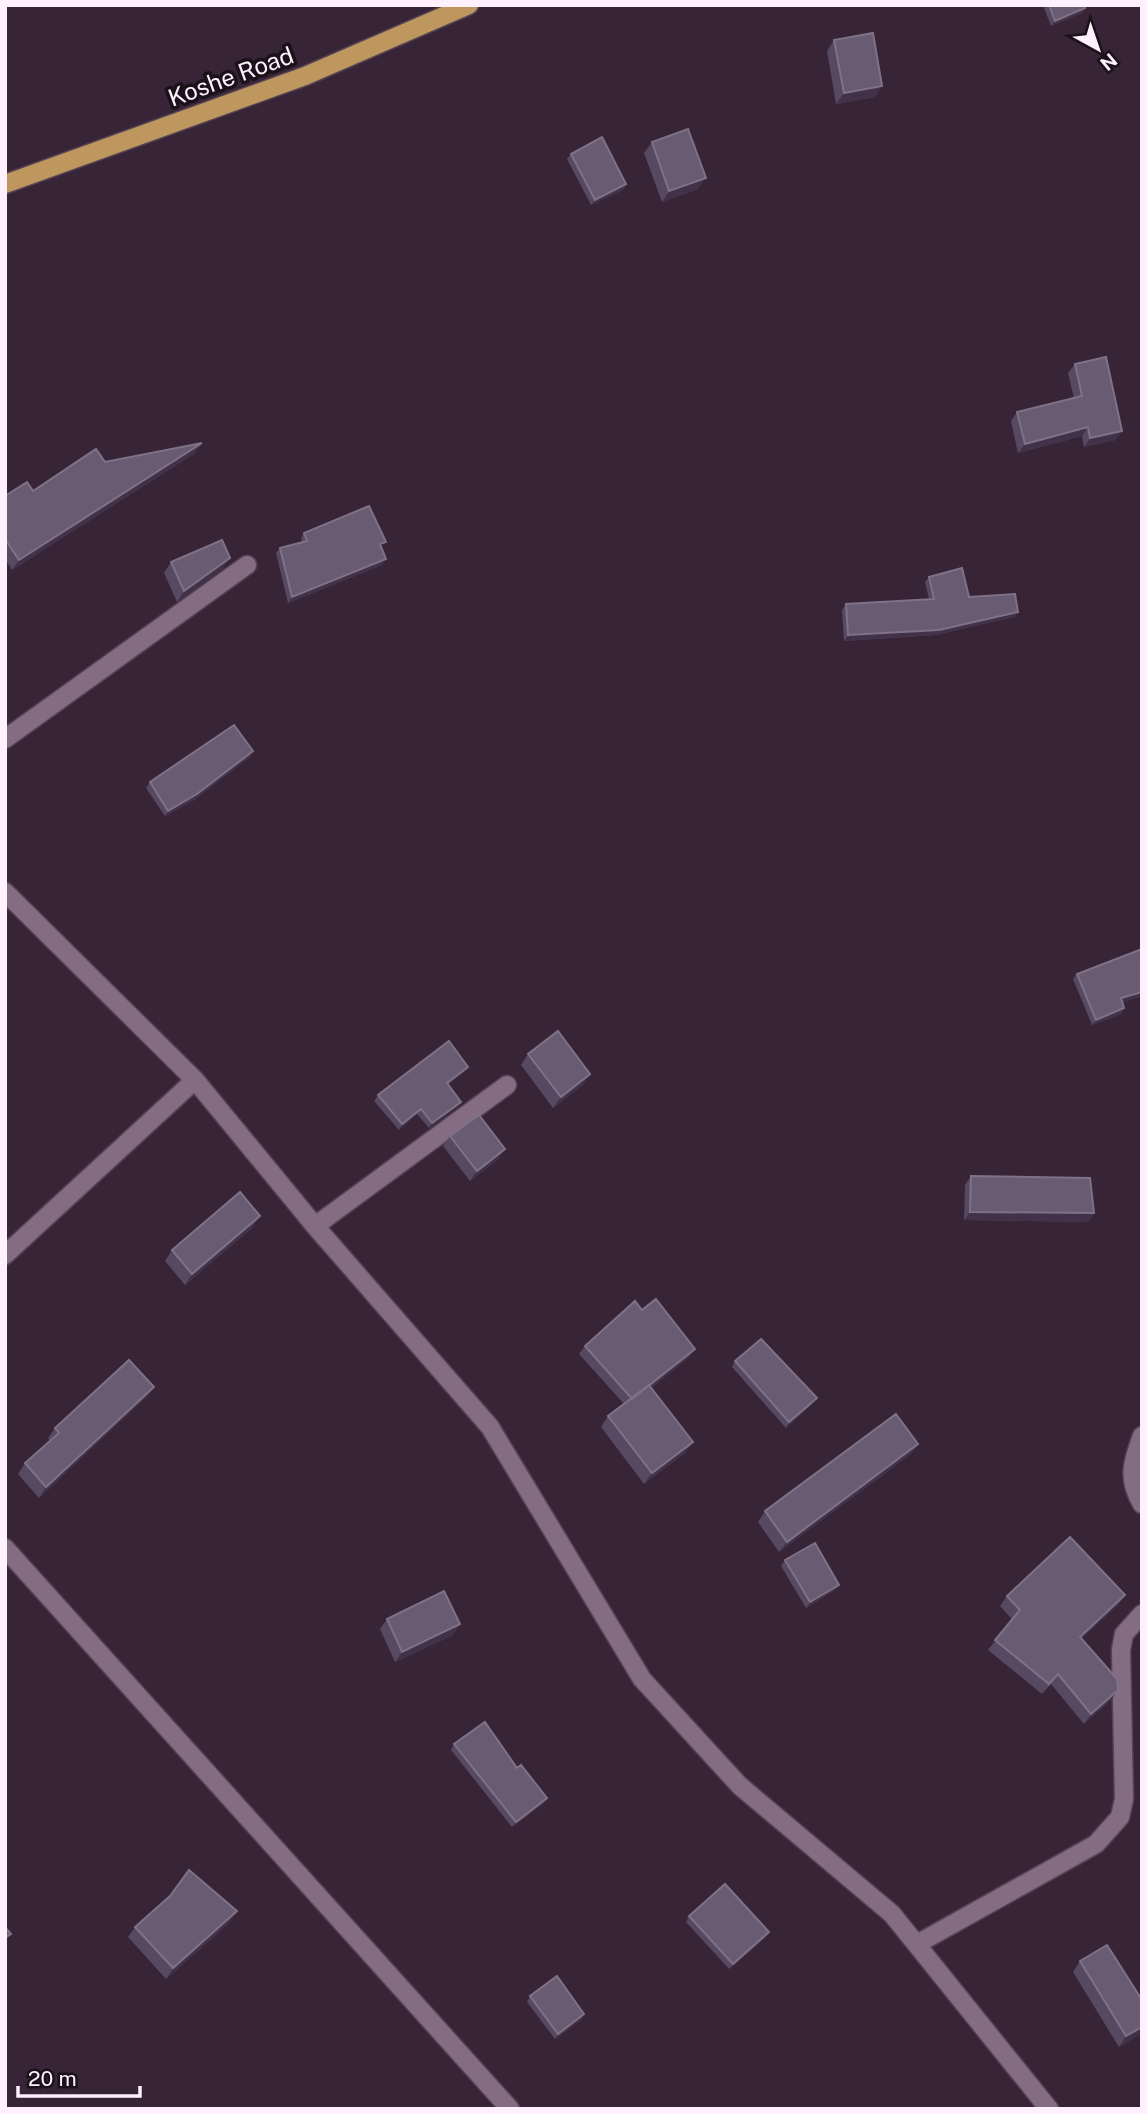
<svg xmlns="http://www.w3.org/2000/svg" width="1147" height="2114" viewBox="0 0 1147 2114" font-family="'Public Sans',sans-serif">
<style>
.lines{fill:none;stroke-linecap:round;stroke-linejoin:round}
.minor-casing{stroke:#554354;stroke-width:21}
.major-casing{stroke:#554354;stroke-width:21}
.minor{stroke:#846c83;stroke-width:18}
.major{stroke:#be975e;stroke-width:18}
.wall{fill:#564961}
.shaded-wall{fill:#423249}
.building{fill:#685b72;stroke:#7f7287;stroke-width:2}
.labels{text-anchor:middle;stroke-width:7;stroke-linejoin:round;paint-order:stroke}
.street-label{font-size:24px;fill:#fef0fd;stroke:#1a1119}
</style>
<rect width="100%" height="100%" fill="#382437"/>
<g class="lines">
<defs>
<path id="minor" d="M 5,739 L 247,565
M 5,892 L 195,1080 L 315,1226 L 490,1427 L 642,1679 L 740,1786 L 892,1914 L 1049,2109
M 315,1226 L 507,1085
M 5,1255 L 195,1080
M 1142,1436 C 1132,1463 1127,1479 1142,1504
M 5,1548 L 510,2109
M 917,1944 L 1096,1844 L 1120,1817 L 1124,1799 L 1121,1650 L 1124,1634 L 1142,1614"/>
<path id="major" d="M 5,184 L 305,76 L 469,5"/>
</defs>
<use href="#minor" class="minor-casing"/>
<use href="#major" class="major-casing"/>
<use href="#minor" class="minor"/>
<use href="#major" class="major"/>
</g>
<path class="wall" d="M 1043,5 L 1084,5 L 1085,8 L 1082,13 L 1051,26 Z
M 834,40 L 875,97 L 836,104 L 827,51 Z
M 652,142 L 698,189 L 662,202 L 644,153 Z
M 571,154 L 626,184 L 623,190 L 591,205 L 567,159 Z
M 1075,364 L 1122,431 L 1115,440 L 1084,447 L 1082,436 L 1018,453 L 1011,421 L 1017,412 L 1074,398 L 1068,373 Z
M 195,453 L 12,570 L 5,559 L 5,496 L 33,491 L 105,462 Z
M 304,533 L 382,548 L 382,565 L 288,603 L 276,553 L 280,548 L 302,542 L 301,538 Z
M 171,562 L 223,568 L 177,602 L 164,573 Z
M 929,577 L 969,597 L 1018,612 L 1014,617 L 935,635 L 844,641 L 842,610 L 846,604 L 929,599 L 925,582 Z
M 250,757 L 194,800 L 165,816 L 146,788 L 150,782 Z
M 1077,974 L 1142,996 L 1122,1002 L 1124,1008 L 1121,1014 L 1092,1025 L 1073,979 Z
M 528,1054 L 590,1074 L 583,1085 L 553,1108 L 521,1065 Z
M 468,1067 L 464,1072 L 448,1085 L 457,1107 L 429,1128 L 417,1114 L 399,1130 L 374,1101 L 378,1095 Z
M 450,1136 L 498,1159 L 470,1181 L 443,1146 Z
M 971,1176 L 1094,1213 L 1088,1222 L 964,1220 L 965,1185 Z
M 253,1227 L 185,1285 L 165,1261 L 172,1250 Z
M 642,1310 L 695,1349 L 689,1357 L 651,1388 L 686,1452 L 644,1484 L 601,1427 L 608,1416 L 624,1404 L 579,1354 L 585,1346 Z
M 735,1361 L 813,1403 L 786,1428 L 732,1367 Z
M 154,1387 L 146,1397 L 39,1498 L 18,1474 L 25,1463 L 50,1441 L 48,1438 L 55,1428 Z
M 918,1444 L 911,1454 L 779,1552 L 758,1522 L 765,1511 Z
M 785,1560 L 839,1585 L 835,1590 L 806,1608 L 781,1566 Z
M 1125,1595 L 1118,1605 L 1081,1639 L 1111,1700 L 1084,1724 L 1051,1684 L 1042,1694 L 988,1650 L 1012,1619 L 1000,1606 L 1007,1596 Z
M 387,1619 L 453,1635 L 395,1662 L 380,1629 Z
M 454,1744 L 517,1768 L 547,1798 L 543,1804 L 512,1827 L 451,1750 Z
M 689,1916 L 769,1932 L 765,1938 L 729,1969 L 686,1922 Z
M 230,1922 L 166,1979 L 128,1937 L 135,1927 Z
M 1080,1961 L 1142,2033 L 1119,2047 L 1073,1972 Z
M 530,1996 L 584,2014 L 581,2020 L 555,2039 L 527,2002 Z"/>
<path class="shaded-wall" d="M 1085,8 L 1082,13 L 1051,26 L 1055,21 Z
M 882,86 L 875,97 L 836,104 L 844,93 Z
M 706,178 L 698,189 L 662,202 L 669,191 Z
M 626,184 L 623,190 L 591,205 L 595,200 Z
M 1088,427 L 1082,436 L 1018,453 L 1025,444 Z
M 1122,431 L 1115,440 L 1084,447 L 1090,438 Z
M 202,443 L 195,453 L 12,570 L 19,560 Z
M 230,558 L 223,568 L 177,602 L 184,591 Z
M 386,559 L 382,565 L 288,603 L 292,597 Z
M 1018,612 L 1014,617 L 935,635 L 844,641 L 848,635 Z
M 253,751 L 250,757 L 194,800 L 165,816 L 168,811 Z
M 1142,992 L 1142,996 L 1117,1004 L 1121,998 Z
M 1124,1008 L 1121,1014 L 1092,1025 L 1096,1020 Z
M 468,1067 L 464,1072 L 443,1089 L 447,1083 Z
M 590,1074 L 583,1085 L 553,1108 L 561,1097 Z
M 461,1102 L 457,1107 L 429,1128 L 432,1123 Z
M 421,1109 L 417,1114 L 399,1130 L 402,1124 Z
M 505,1149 L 498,1159 L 470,1181 L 477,1171 Z
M 970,1212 L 1094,1213 L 1088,1222 L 964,1220 Z
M 260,1216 L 253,1227 L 185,1285 L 192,1274 Z
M 695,1349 L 689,1357 L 627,1407 L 632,1399 Z
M 154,1387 L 146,1397 L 39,1498 L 46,1487 Z
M 817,1398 L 813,1403 L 786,1428 L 789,1422 Z
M 693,1442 L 686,1452 L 644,1484 L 652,1473 Z
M 918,1444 L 911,1454 L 779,1552 L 787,1542 Z
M 839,1585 L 835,1590 L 806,1608 L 810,1602 Z
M 1125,1595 L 1118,1605 L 1073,1647 L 1080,1637 Z
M 460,1624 L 453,1635 L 395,1662 L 402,1652 Z
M 1118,1690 L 1111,1700 L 1084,1724 L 1091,1714 Z
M 547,1798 L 543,1804 L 512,1827 L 516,1822 Z
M 237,1911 L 230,1922 L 166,1979 L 173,1968 Z
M 769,1932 L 765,1938 L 729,1969 L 733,1964 Z
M 584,2014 L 581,2020 L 555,2039 L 558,2034 Z
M 1142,2027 L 1142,2033 L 1119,2047 L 1126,2036 Z"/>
<path class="building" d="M 1049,5 L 1084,5 L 1085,8 L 1055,21 Z
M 873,33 L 882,86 L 844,93 L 834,40 Z
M 688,129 L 706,178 L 669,191 L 652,142 Z
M 602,137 L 626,184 L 595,200 L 571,154 Z
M 1106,357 L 1122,431 L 1090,438 L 1088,427 L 1025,444 L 1017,412 L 1082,396 L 1075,364 Z
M 202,443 L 19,560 L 5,539 L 5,496 L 27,482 L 33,491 L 96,449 L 105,462 Z
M 369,506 L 386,542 L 380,544 L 386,559 L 292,597 L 280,548 L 307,541 L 304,533 Z
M 222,540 L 230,558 L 184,591 L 171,562 Z
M 962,568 L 969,597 L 1015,594 L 1018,612 L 939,630 L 848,635 L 846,604 L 934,599 L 929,577 Z
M 234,725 L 253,751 L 197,794 L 168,811 L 150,782 Z
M 1142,949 L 1142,992 L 1121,998 L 1124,1008 L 1096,1020 L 1077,974 Z
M 558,1031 L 590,1074 L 561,1097 L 528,1054 Z
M 449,1041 L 468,1067 L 447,1083 L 461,1102 L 432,1123 L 421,1109 L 402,1124 L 378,1095 Z
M 479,1115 L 505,1149 L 477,1171 L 450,1136 Z
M 971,1176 L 1090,1178 L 1094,1213 L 970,1212 Z
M 240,1192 L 260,1216 L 192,1274 L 172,1250 Z
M 656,1299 L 695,1349 L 632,1399 L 585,1346 L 635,1301 L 642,1310 Z
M 761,1339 L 817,1398 L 789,1422 L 735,1361 Z
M 129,1360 L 154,1387 L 46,1487 L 25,1463 L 59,1433 L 55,1428 Z
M 649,1385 L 693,1442 L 652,1473 L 608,1416 Z
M 896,1414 L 918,1444 L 787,1542 L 765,1511 Z
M 1070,1537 L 1125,1595 L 1080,1637 L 1117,1679 L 1118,1690 L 1091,1714 L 1058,1674 L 1049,1684 L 995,1640 L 1020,1610 L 1007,1596 Z
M 815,1543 L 839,1585 L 810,1602 L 785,1560 Z
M 444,1591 L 460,1624 L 402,1652 L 387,1619 Z
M 485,1722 L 517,1768 L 521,1765 L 547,1798 L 516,1822 L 454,1744 Z
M 189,1870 L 237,1911 L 173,1968 L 135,1927 L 170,1896 Z
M 725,1884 L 769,1932 L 733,1964 L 689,1916 Z
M 5,1927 L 11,1934 L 5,1938 Z
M 1107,1945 L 1142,2000 L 1142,2027 L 1126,2036 L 1080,1961 Z
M 557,1976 L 584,2014 L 558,2034 L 530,1996 Z"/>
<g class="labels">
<g class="street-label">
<text transform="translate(231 77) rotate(-20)" y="8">Koshe Road</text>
</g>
</g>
<rect width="1147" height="2114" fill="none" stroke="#fef0fd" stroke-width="14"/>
<g transform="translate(1098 49) rotate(140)" stroke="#1a1119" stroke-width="5" paint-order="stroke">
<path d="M0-5L12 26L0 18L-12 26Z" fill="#fef0fd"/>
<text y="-10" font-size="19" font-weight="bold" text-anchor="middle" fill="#fef0fd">N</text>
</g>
<path d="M18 2086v10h122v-10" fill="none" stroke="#fef0fd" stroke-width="3.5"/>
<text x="28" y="2086" font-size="21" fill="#fef0fd" stroke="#1a1119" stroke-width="5" paint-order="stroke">20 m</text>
</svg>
